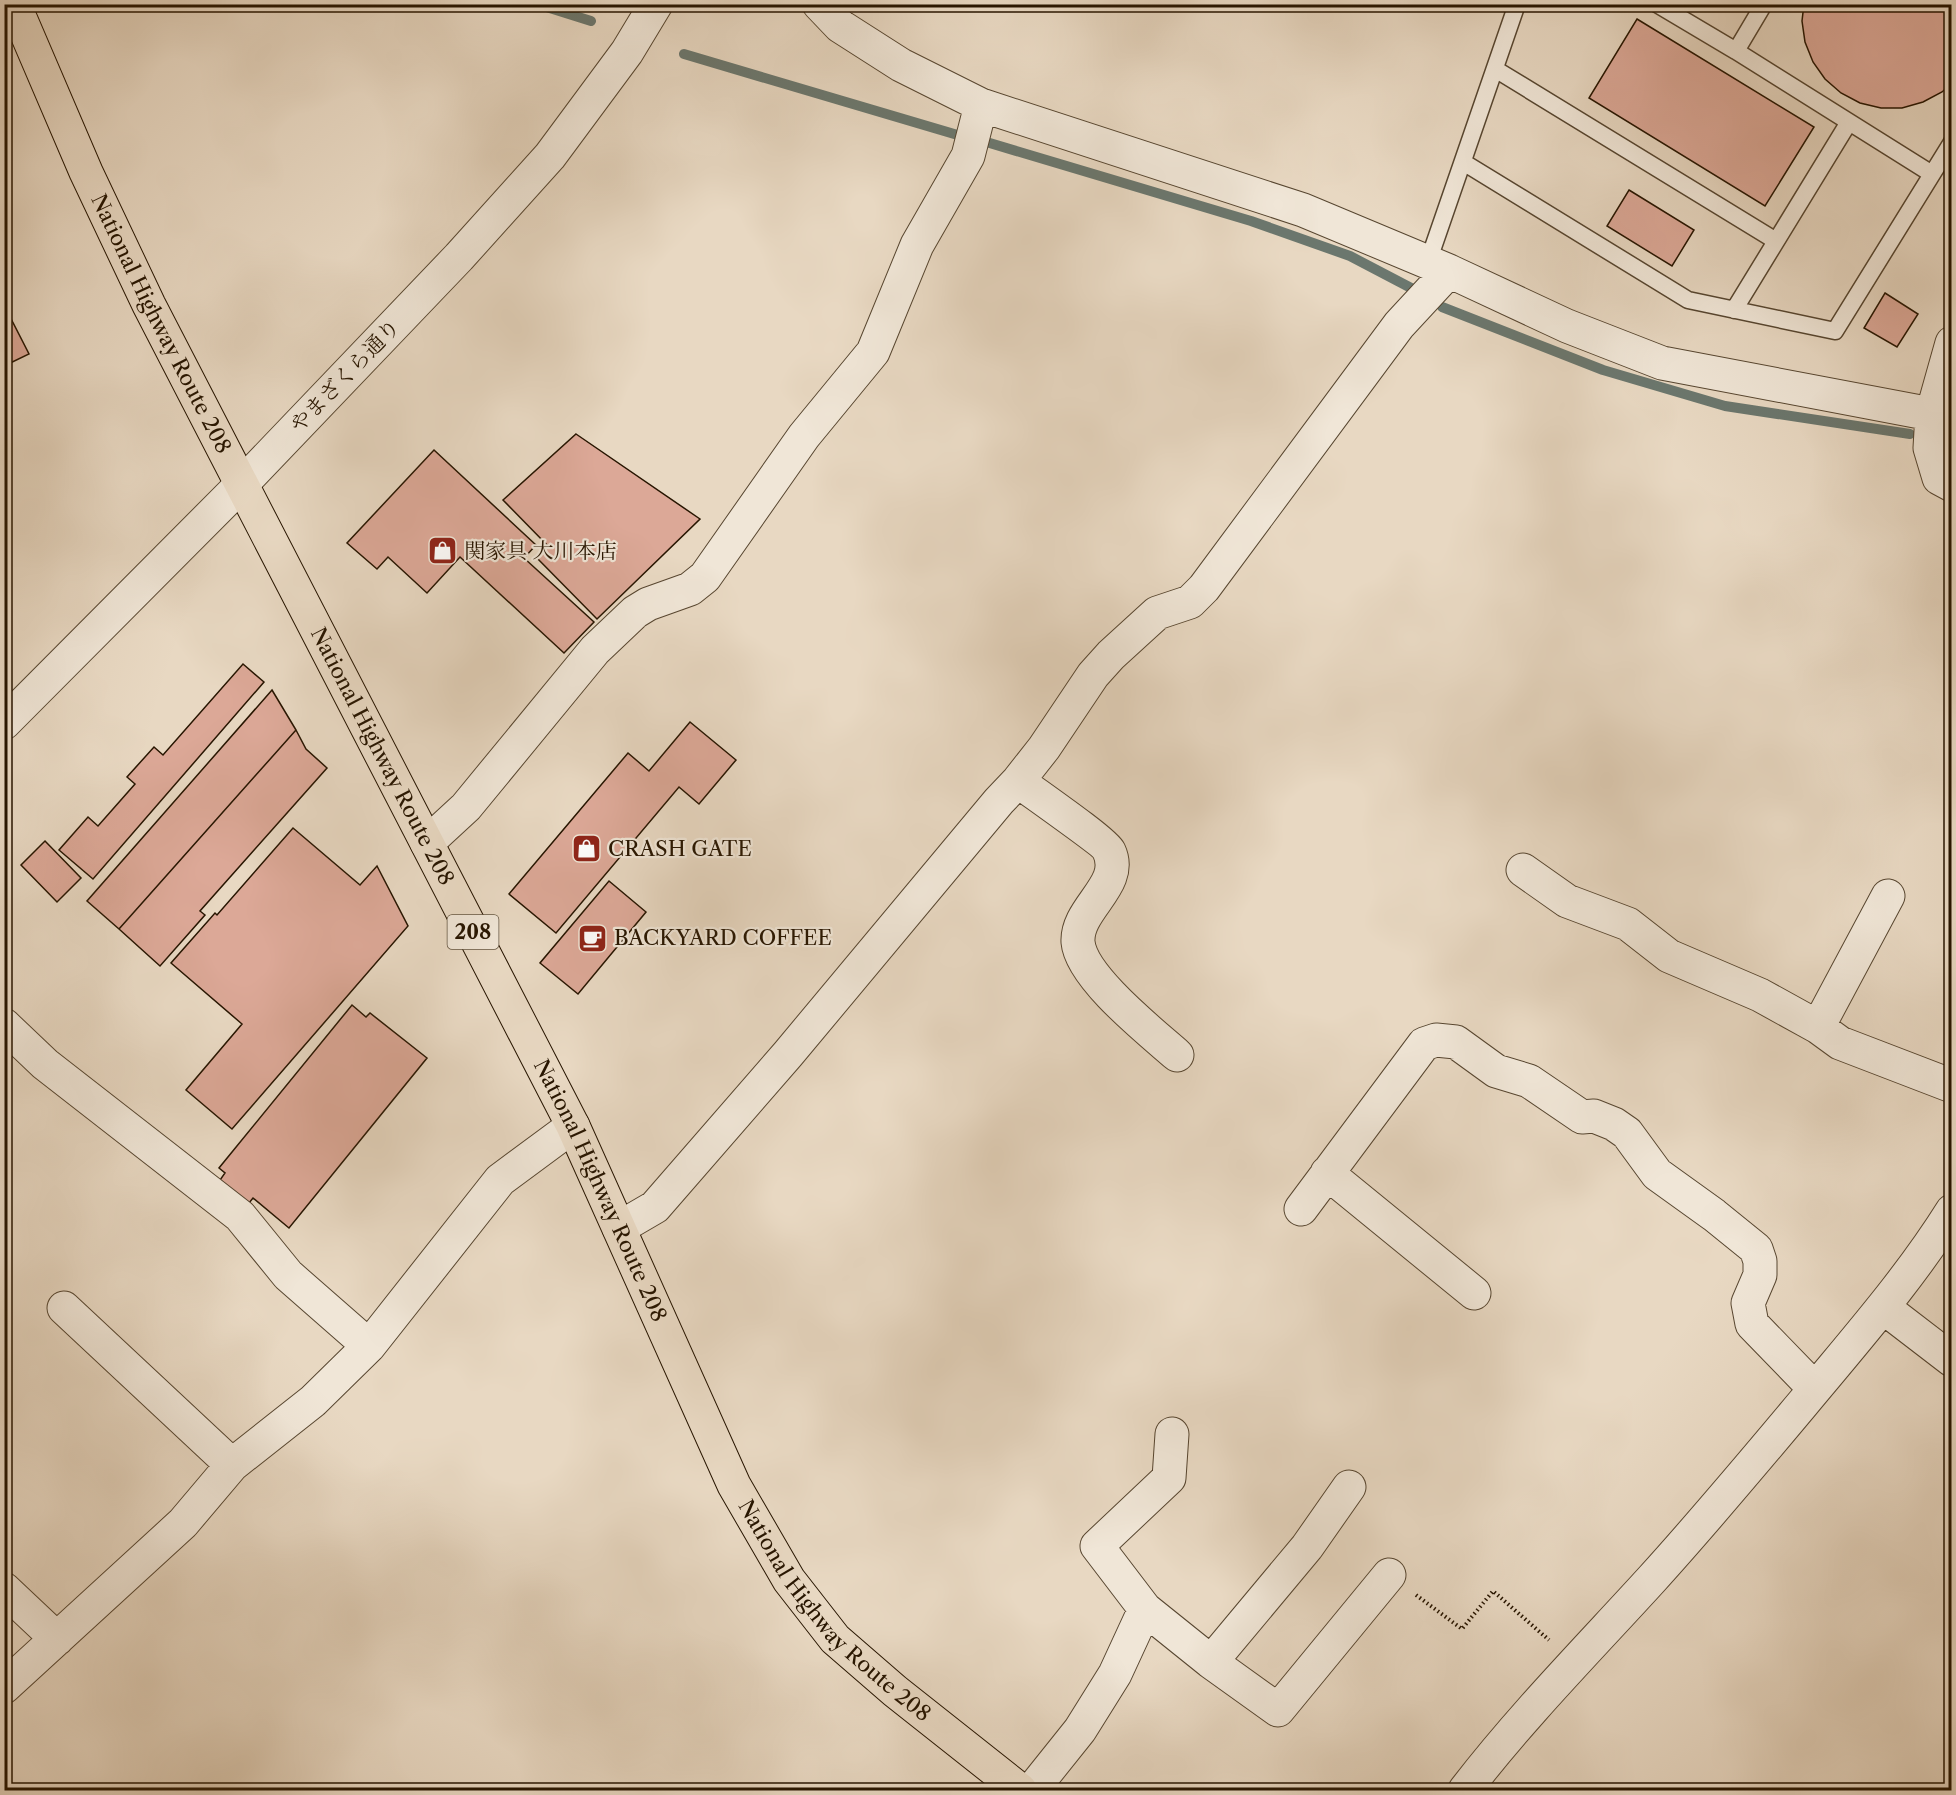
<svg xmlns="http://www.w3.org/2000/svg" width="1956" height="1795" viewBox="0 0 1956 1795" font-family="'Libre Caslon Text','Noto Serif JP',serif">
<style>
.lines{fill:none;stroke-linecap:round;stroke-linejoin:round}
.stream{stroke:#6b776e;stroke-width:10}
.building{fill:#dca897;stroke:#271500;stroke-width:1.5}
.service-casing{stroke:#574630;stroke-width:19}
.minor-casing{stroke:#574630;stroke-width:35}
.tertiary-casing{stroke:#574630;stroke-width:35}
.trunk-casing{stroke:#271500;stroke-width:35}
.path{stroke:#271500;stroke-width:4;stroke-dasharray:1.5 3;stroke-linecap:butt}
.service{stroke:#f0e6d7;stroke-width:16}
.minor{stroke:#f0e6d7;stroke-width:33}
.tertiary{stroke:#f0e6d7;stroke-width:33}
.trunk{stroke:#e8d8c2;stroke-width:33}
.labels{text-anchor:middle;stroke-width:4.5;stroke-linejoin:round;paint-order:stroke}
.shield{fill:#f0e6d7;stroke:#635440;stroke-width:1.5}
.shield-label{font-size:20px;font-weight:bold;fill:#271500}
.street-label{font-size:21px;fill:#271500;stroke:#f0e6d7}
.poi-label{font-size:21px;fill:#271500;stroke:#f0e6d7;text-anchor:start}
</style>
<rect width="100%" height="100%" fill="#e8d8c2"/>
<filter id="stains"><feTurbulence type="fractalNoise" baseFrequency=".00333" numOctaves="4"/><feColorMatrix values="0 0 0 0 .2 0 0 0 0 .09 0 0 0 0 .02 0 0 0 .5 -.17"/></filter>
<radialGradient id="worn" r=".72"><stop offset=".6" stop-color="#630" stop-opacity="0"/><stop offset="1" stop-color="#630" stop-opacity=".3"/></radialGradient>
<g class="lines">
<path class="stream" d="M 537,4 L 591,21
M 684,54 L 961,136
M 983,141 L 1251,221 L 1350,256 L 1413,289
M 1442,307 L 1603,370 L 1725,406 L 1910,434
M 1948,442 L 1952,443"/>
</g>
<path class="building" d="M 1804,4 L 1952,4 L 1952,83 L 1942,92 L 1923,102 L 1902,108 L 1881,108 L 1860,103 L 1841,93 L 1825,79 L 1813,62 L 1805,42 L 1802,21 Z
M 1637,19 L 1814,127 L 1765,206 L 1589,98 Z
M 1629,190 L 1694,230 L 1672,266 L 1607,226 Z
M 1885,293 L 1918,314 L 1897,347 L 1864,328 Z
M 4,305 L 29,354 L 4,366 Z
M 576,434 L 700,519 L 597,619 L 536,557 L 548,546 L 503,500 Z
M 434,450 L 536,545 L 524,558 L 594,622 L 564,653 L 460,557 L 427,593 L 388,557 L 377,569 L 347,543 Z
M 243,664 L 264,682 L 93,879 L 59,850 L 88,817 L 98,826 L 135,784 L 127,777 L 154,747 L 163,755 Z
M 272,690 L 296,730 L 119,929 L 87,901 Z
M 690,722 L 736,760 L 699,804 L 679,787 L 556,933 L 509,894 L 628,753 L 649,771 Z
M 296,730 L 306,749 L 327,768 L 200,911 L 205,915 L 160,966 L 119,929 Z
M 293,828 L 360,885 L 377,866 L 408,926 L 232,1129 L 186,1090 L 242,1024 L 171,963 L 215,913 L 217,915 Z
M 45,841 L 81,878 L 57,902 L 21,865 Z
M 609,881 L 646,912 L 578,994 L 540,963 Z
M 352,1005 L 366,1017 L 370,1013 L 427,1058 L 289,1228 L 253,1198 L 249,1203 L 220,1180 L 225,1173 L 219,1168 Z"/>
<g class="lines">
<defs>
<path id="service" d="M 1657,4 L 1736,51 L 1932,174
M 1736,51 L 1764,4
M 1495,69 L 1776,241
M 1463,162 L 1688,300 L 1835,331 L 1952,142
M 1428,262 L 1517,4
M 1734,310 L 1849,122"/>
<path id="minor" d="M 819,4 L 840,26 L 901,65 L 981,105 L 1303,210 L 1449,271 L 1567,326 L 1662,363 L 1952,418
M 1952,343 L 1932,414 L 1930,448 L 1939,478 L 1952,485
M 1018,781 C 1031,791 1105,842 1109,851 C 1125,885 1076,908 1078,942 C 1081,977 1151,1032 1177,1055
M 427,843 L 466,807 L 595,650 L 635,612 L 648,604 L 690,589 L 705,577 L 804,436 L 873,352 L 917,245 L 968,156 L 981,105
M 1523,870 L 1567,901 L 1628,924 L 1669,956 L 1760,995 L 1818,1027 L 1840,1043 L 1952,1086
M 4,1025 L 45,1064 L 240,1216 L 288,1275 L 369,1346
M 1818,1027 L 1888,896
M 1327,1173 L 1474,1293
M 1301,1209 L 1424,1044 L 1436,1040 L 1456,1042 L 1496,1071 L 1529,1081 L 1582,1117 L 1594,1116 L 1614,1124 L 1627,1133 L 1657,1174 L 1714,1215 L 1756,1249 L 1760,1261 L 1760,1275 L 1748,1303 L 1752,1324 L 1815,1389
M 619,1228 L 655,1207 L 788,1054 L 999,801 L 1018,781 L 1044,748 L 1093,675 L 1111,655 L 1157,613 L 1190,602 L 1204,588 L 1399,325 L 1449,271
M 1883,1307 L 1952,1360
M 64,1308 L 232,1465
M 1172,1434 L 1169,1478 L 1097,1546 L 1145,1609 L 1211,1662 L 1278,1710 L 1389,1575
M 4,1589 L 57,1639
M 1211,1662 L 1307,1547 L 1349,1487
M 4,1687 L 183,1523 L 232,1465 L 313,1401 L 369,1346 L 500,1180 L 573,1126
M 1032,1790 L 1080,1730 L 1115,1674 L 1145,1609
M 1465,1790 C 1522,1716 1588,1649 1651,1580 C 1711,1514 1768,1445 1825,1377 C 1870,1323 1915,1270 1952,1211"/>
<path id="tertiary" d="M 4,723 L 242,484 L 459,257 L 550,156 L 627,52 L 656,4"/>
<g id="trunk">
<path id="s1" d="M 14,4 L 86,172 L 149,305 L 573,1126 L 734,1485 L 789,1580 L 835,1639 L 895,1691 L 1020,1790"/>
</g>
</defs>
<use href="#service" class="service-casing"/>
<use href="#minor" class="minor-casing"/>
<use href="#tertiary" class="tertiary-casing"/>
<use href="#trunk" class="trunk-casing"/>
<path class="path" d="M 1416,1595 L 1462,1629 L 1493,1591 L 1549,1640"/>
<use href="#service" class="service"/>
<use href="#minor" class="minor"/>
<use href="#tertiary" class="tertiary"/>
<use href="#trunk" class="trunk"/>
</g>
<defs>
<symbol id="shop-square" viewBox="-11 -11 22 22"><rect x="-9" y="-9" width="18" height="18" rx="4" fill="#8f2418" stroke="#f0e6d7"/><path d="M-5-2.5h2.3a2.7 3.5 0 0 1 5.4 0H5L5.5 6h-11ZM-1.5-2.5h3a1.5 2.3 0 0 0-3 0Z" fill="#fff"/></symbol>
<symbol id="cafe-square" viewBox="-11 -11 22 22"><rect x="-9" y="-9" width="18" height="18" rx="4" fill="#8f2418" stroke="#f0e6d7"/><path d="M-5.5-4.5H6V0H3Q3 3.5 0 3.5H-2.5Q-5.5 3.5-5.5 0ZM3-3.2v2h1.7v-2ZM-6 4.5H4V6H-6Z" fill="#fff"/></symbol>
</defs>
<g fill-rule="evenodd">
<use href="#shop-square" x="426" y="534" width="33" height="33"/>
<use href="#shop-square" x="570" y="832" width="33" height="33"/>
<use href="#cafe-square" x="576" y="922" width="33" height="33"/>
</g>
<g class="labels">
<rect class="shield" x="447.5" y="915" width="51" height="34" rx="4.5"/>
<g class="shield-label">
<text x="473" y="939">208</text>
</g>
<g class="street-label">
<text dy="7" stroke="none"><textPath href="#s1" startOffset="352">National Highway Route 208</textPath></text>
<text transform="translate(345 376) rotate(-46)" y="7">やまざくら通り</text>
<text dy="7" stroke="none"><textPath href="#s1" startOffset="838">National Highway Route 208</textPath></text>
<text dy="7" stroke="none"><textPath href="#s1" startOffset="1324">National Highway Route 208</textPath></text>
<text dy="7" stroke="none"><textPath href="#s1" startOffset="1810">National Highway Route 208</textPath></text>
</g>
<g class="poi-label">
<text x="464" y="558">関家具 大川本店</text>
<text x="608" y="856">CRASH GATE</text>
<text x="614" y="945">BACKYARD COFFEE</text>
</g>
</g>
<rect width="1956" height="1795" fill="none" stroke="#e8d8c2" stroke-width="24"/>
<rect x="6" y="6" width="1944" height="1783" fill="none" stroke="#271500" stroke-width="3"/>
<rect x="12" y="12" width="1932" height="1771" fill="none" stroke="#271500" stroke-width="1.5"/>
<rect width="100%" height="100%" filter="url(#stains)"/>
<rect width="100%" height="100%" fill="url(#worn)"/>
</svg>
